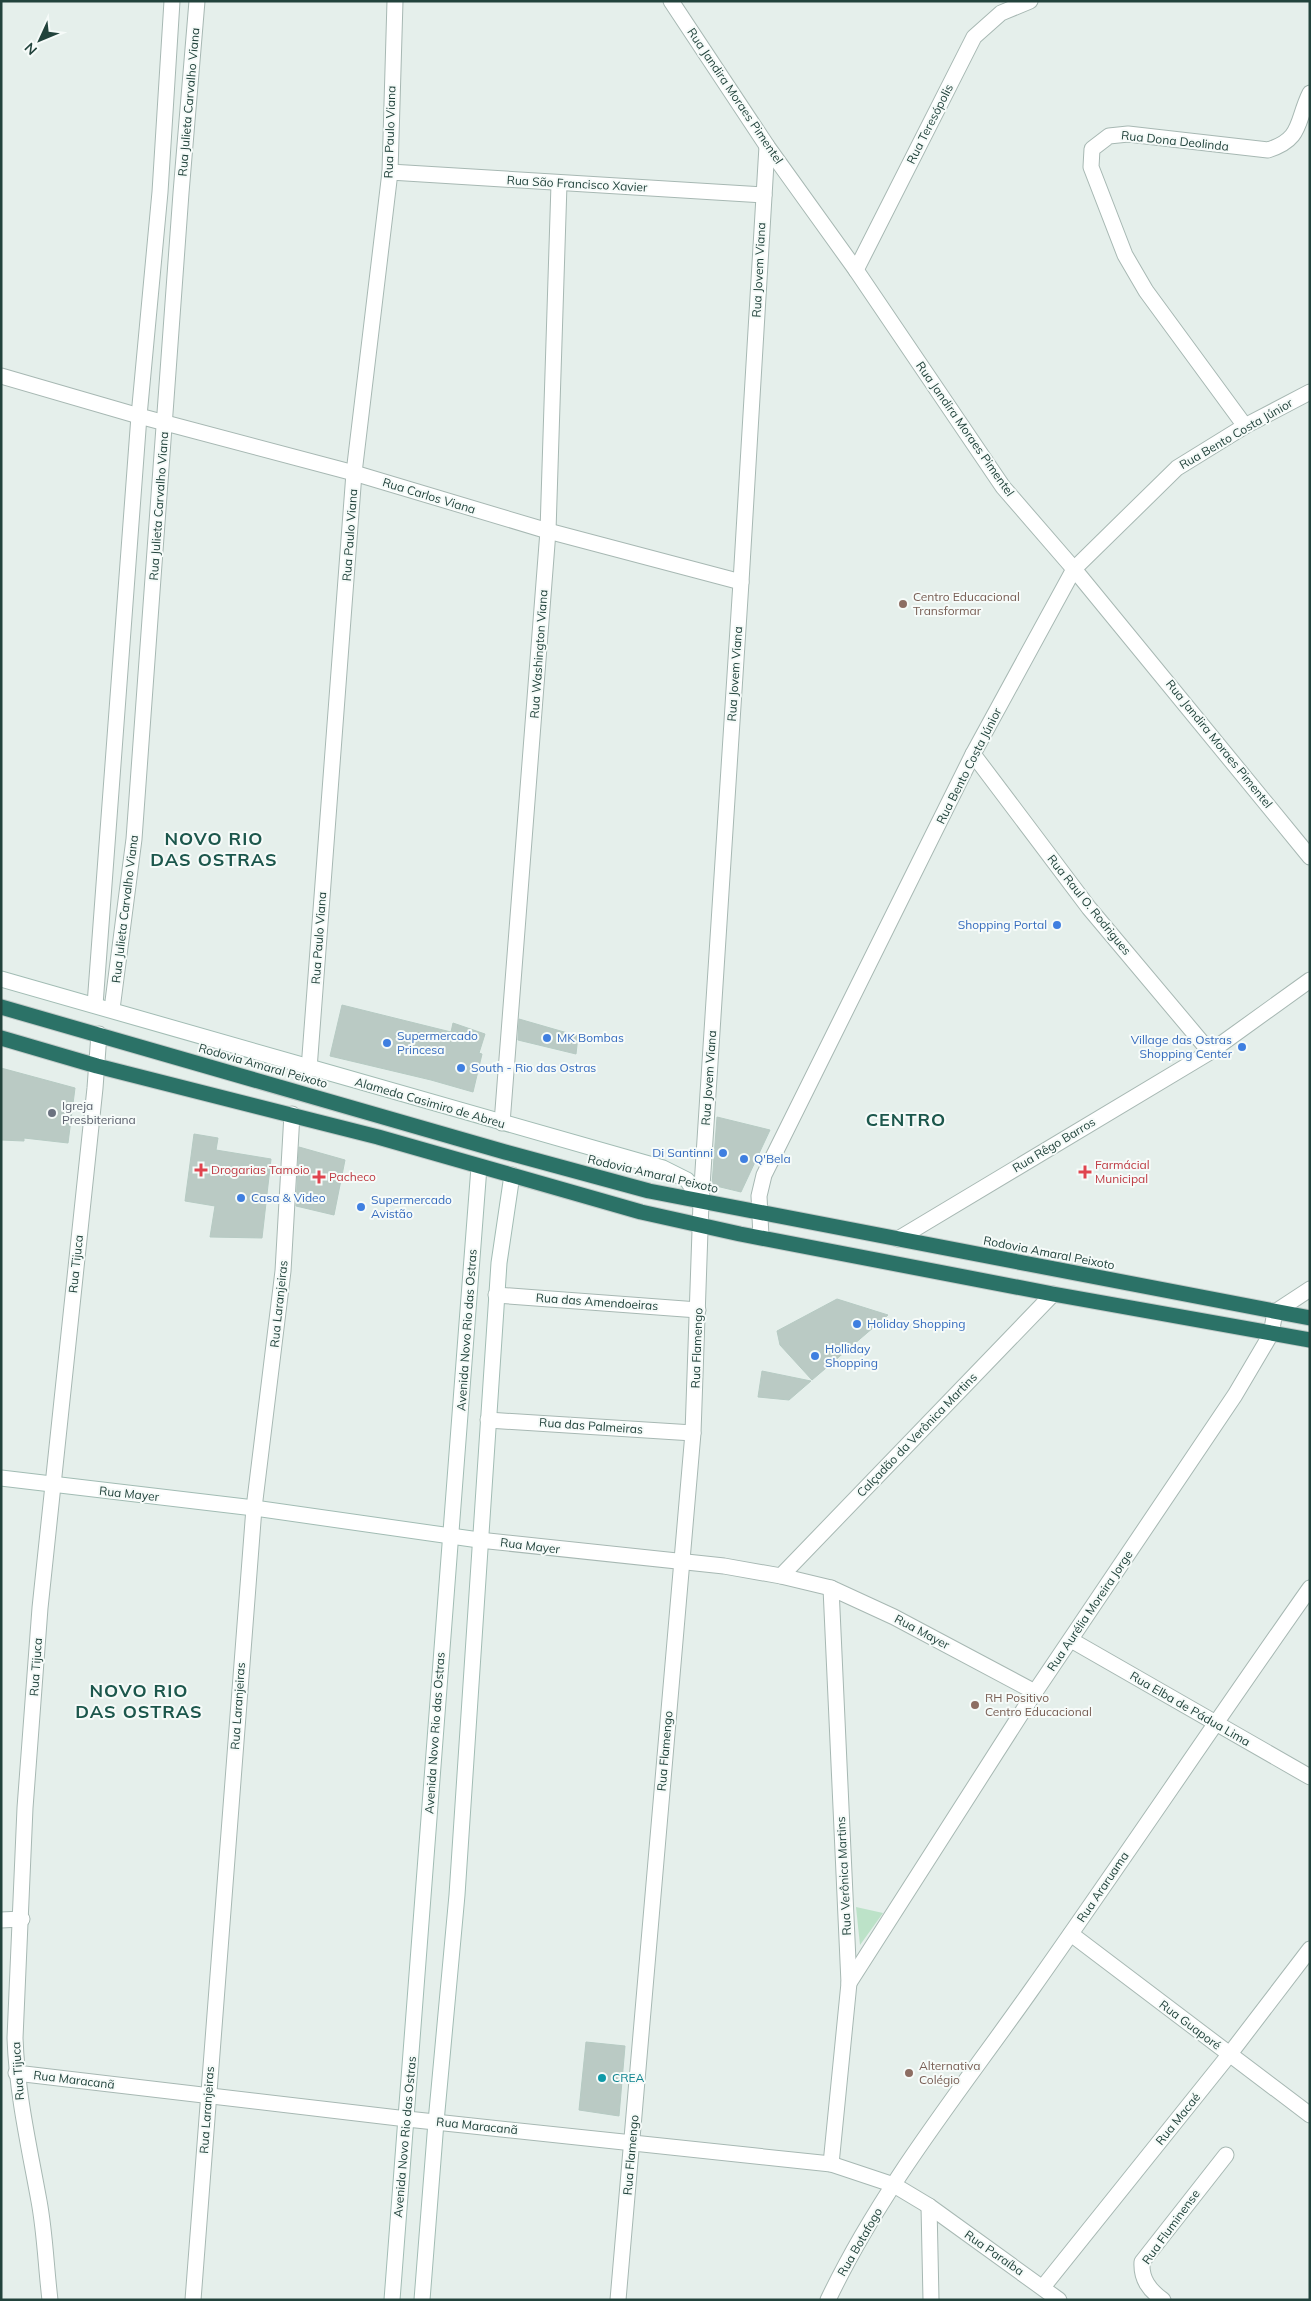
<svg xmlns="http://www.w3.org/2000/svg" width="1311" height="2301" viewBox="0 0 1311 2301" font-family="Mulish,sans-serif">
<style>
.green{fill:#bce2c8}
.building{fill:#bacac4;stroke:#b6cac3}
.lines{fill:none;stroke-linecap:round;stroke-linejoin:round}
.street-casing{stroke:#a7b8b3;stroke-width:17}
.secondary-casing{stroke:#a2bcb4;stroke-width:17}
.highway-casing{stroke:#c1cac8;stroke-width:17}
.street{stroke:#fff;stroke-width:15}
.secondary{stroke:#fff;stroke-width:15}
.highway{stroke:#2b7267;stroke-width:15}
.education-dot{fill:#8d6e63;stroke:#f6fbf9;stroke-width:2}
.shop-dot{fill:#3f7fe0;stroke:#f6fbf9;stroke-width:2}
.worship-dot{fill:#6b7280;stroke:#f6fbf9;stroke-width:2}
.health-dot{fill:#e0444e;stroke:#f6fbf9;stroke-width:2}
.culture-dot{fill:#0f9aa8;stroke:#f6fbf9;stroke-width:2}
.labels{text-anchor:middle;stroke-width:4;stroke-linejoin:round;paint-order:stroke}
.street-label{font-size:12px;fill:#22433c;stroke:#f6fbf9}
.education-label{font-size:12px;fill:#785e54;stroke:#f6fbf9;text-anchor:start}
.shop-label{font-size:12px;fill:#366cbe;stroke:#f6fbf9;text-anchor:start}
.worship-label{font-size:12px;fill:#5b616d;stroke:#f6fbf9;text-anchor:start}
.health-label{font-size:12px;fill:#be3a42;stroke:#f6fbf9;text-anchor:start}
.culture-label{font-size:12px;fill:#0d838f;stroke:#f6fbf9;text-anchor:start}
.district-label{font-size:18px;font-weight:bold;letter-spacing:1px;fill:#1c574c;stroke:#f6fbf9}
</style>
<rect width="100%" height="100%" fill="#e5efeb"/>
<path class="green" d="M856,1907L883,1913L860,1945Z"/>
<g class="building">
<path d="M342,1005L451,1032L453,1023L485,1034L479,1053L482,1054L473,1092L431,1080L330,1056Z"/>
<path d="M519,1019L578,1036L576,1054L518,1040Z"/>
<path d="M1,1068L75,1088L68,1143L24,1138V1141L1,1140Z"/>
<path d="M717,1117L770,1130L741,1192L712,1185Z"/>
<path d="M194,1134L218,1138L216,1150L271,1159L262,1238L210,1237L215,1206L185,1201Z"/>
<path d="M299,1147L345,1160L334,1215L296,1206Z"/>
<path d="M837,1299L888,1315L812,1380L780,1345L777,1331Z"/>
<path d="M762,1371L811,1381L789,1400L758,1397Z"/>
<path d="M586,2042L625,2046L619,2116L579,2110Z"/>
</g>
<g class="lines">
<defs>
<g id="street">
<path d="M671,1L767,146L856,270L1003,487L1074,569L1310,857"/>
<path d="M390,172L764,195"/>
<path d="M856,270L974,37L1001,13L1030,1"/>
<path d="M1,376L139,416L354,473L548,531L741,582"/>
<path d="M1245,426L1146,291L1125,255L1091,167L1092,149L1109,136L1128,134L1268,150C1303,139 1296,121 1310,93"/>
<path d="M973,754L1089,908L1210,1052"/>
<path d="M95,1005L139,416L160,192L172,1"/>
<path d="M112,1009L134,839L181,193L197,1"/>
<path d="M309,1069L354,473L390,172L395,1"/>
<path d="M502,1123L548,531L559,184"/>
<path d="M761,1237L759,1196L764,1175L973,754L1074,569L1177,468L1245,426L1310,392"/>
<path d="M898,1239L1210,1052L1310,980"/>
<path d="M496,1295L698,1310"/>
<path d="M488,1420L693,1433"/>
<path d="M479,1540L724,1566L781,1576L831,1588L894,1617L1035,1692"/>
<path d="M781,1576L1053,1294"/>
<path d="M1071,1640L1310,1777"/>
<path d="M1,1920L22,1919"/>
<path d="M1071,1934L1310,2115"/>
<path d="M849,1983L1035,1692L1235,1395L1271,1334L1275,1312L1310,1289"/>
<path d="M16,2073L407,2119L831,2164L894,2185L929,2206L1059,2300"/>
<path d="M831,2164L849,1983L831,1588"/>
<path d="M929,2206L931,2300"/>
<path d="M1043,2287L1229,2055L1310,1949"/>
<path d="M50,2300C46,2267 45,2233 39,2201C29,2146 17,2094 15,2038L25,1808L40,1608L95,1088L99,1034"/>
<path d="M193,2300L254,1508L283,1271L292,1114"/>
<path d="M618,2300L693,1433L701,1202L741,582L767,146"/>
<path d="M828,2300C881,2188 961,2090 1032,1989C1126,1856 1216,1721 1310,1588"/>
<path d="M1163,2300C1149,2290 1141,2279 1142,2262L1226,2155"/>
</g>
<g id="secondary">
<path d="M1,979C222,1041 442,1106 663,1168L687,1180L701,1202"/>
<path d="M1,1478L254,1508L479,1540"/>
<path d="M392,2300L479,1167"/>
<path d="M422,2300L436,2122L457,1895L499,1263L512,1175"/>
</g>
<g id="highway">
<path d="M1,1007L505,1152L649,1191L1310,1318"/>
<path d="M1,1038L97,1066L378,1137L641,1212L740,1234L1053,1294L1310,1340"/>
</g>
</defs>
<use href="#street" class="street-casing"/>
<use href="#secondary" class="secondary-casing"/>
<use href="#highway" class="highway-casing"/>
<use href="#street" class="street"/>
<use href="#secondary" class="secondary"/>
<use href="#highway" class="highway"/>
</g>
<g class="education-dot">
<circle cx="903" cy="604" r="5"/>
<circle cx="975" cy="1705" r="5"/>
<circle cx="909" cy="2073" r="5"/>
</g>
<g class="shop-dot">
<circle cx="1057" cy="925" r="5"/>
<circle cx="547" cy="1038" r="5"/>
<circle cx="387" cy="1043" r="5"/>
<circle cx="1242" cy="1047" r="5"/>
<circle cx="461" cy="1068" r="5"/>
<circle cx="723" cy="1153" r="5"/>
<circle cx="744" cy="1159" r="5"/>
<circle cx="241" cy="1198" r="5"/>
<circle cx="361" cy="1207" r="5"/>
<circle cx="857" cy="1324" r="5"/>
<circle cx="815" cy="1356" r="5"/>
</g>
<circle class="worship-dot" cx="52" cy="1113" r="5"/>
<g class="health-dot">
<path d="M198.5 1162.5h5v5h5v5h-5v5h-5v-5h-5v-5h5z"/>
<path d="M1082.5 1164.5h5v5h5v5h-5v5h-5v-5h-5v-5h5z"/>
<path d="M316.5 1169.5h5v5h5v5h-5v5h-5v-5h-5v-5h5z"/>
</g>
<circle class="culture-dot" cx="602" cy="2078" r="5"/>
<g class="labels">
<g class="street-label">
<text transform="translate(735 96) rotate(56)" y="4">Rua Jandira Moraes Pimentel</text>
<text transform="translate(189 102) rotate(-85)" y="4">Rua Julieta Carvalho Viana</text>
<text transform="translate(930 124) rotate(-63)" y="4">Rua Teresópolis</text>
<text transform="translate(390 132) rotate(-88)" y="4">Rua Paulo Viana</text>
<text transform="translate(1175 141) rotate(6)" y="4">Rua Dona Deolinda</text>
<text transform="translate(577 184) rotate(3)" y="4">Rua São Francisco Xavier</text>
<text transform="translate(759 270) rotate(-87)" y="4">Rua Jovem Viana</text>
<text transform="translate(965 429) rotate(55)" y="4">Rua Jandira Moraes Pimentel</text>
<text transform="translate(1236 434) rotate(-30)" y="4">Rua Bento Costa Júnior</text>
<text transform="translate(429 496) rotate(17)" y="4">Rua Carlos Viana</text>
<text transform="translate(159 506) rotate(-86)" y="4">Rua Julieta Carvalho Viana</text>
<text transform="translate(350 535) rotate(-86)" y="4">Rua Paulo Viana</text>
<text transform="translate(539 654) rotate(-86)" y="4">Rua Washington Viana</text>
<text transform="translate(735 674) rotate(-86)" y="4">Rua Jovem Viana</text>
<text transform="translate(1219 744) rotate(51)" y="4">Rua Jandira Moraes Pimentel</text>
<text transform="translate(969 766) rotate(-63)" y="4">Rua Bento Costa Júnior</text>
<text transform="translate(1089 905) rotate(51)" y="4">Rua Raul O. Rodrigues</text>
<text transform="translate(125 909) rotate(-83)" y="4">Rua Julieta Carvalho Viana</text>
<text transform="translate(319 938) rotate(-86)" y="4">Rua Paulo Viana</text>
<text transform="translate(263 1066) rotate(16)" y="4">Rodovia Amaral Peixoto</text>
<text transform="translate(709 1078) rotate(-86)" y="4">Rua Jovem Viana</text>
<text transform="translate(430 1103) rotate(16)" y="4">Alameda Casimiro de Abreu</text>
<text transform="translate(1054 1145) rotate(-31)" y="4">Rua Rêgo Barros</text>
<text transform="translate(653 1174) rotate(13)" y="4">Rodovia Amaral Peixoto</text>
<text transform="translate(1049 1253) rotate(11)" y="4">Rodovia Amaral Peixoto</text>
<text transform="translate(76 1264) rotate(-84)" y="4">Rua Tijuca</text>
<text transform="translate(597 1302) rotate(4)" y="4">Rua das Amendoeiras</text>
<text transform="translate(279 1304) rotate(-84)" y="4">Rua Laranjeiras</text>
<text transform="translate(467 1330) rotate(-86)" y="4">Avenida Novo Rio das Ostras</text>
<text transform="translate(697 1348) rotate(-88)" y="4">Rua Flamengo</text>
<text transform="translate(591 1426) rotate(4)" y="4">Rua das Palmeiras</text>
<text transform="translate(917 1435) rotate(-46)" y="4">Calçadão da Verônica Martins</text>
<text transform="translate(129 1494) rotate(6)" y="4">Rua Mayer</text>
<text transform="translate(530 1546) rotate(7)" y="4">Rua Mayer</text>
<text transform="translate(1090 1611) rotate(-56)" y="4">Rua Aurélia Moreira Jorge</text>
<text transform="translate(922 1632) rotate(28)" y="4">Rua Mayer</text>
<text transform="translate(36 1667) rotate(-86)" y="4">Rua Tijuca</text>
<text transform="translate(238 1706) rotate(-86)" y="4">Rua Laranjeiras</text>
<text transform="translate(1190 1709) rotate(30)" y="4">Rua Elba de Pádua Lima</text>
<text transform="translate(435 1733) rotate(-86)" y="4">Avenida Novo Rio das Ostras</text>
<text transform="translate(665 1751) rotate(-85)" y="4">Rua Flamengo</text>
<text transform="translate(844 1876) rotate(-93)" y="4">Rua Verônica Martins</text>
<text transform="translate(1103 1887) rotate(-56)" y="4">Rua Araruama</text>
<text transform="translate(1190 2025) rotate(37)" y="4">Rua Guaporé</text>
<text transform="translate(18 2071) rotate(-94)" y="4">Rua Tijuca</text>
<text transform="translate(74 2080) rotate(7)" y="4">Rua Maracanã</text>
<text transform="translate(207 2110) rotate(-86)" y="4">Rua Laranjeiras</text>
<text transform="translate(1178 2119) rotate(-51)" y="4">Rua Macaé</text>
<text transform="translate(477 2126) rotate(6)" y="4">Rua Maracanã</text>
<text transform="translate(405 2137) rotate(-85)" y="4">Avenida Novo Rio das Ostras</text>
<text transform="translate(631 2155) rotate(-85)" y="4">Rua Flamengo</text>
<text transform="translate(1171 2227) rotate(-54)" y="4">Rua Fluminense</text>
<text transform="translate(860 2242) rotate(-60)" y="4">Rua Botafogo</text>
<text transform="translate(994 2253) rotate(35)" y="4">Rua Paraíba</text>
</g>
<g class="education-label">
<text x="913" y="601">Centro Educacional<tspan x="913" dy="14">Transformar</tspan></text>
<text x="985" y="1702">RH Positivo<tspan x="985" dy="14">Centro Educacional</tspan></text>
<text x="919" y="2070">Alternativa<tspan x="919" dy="14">Colégio</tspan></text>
</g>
<g class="shop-label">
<text x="1047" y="929" text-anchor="end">Shopping Portal</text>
<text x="397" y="1040">Supermercado<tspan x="397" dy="14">Princesa</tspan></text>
<text x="557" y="1042">MK Bombas</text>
<text x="1232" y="1044" text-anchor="end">Village das Ostras<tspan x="1232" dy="14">Shopping Center</tspan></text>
<text x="471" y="1072">South - Rio das Ostras</text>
<text x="713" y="1157" text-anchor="end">Di Santinni</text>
<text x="754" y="1163">Q'Bela</text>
<text x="251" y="1202">Casa &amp; Video</text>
<text x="371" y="1204">Supermercado<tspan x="371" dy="14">Avistão</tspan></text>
<text x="867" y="1328">Holiday Shopping</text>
<text x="825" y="1353">Holliday<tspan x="825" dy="14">Shopping</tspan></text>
</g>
<g class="worship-label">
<text x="62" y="1110">Igreja<tspan x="62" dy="14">Presbiteriana</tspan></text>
</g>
<g class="health-label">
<text x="1095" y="1169">Farmácial<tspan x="1095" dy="14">Municipal</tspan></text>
<text x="211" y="1174">Drogarias Tamoio</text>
<text x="329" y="1181">Pacheco</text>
</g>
<g class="culture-label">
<text x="612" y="2082">CREA</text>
</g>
<g class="district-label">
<text x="214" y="845">NOVO RIO<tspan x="214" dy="21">DAS OSTRAS</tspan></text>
<text x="906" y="1126">CENTRO</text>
<text x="139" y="1697">NOVO RIO<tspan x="139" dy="21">DAS OSTRAS</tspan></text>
</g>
</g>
<rect width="1311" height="2301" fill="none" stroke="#22433c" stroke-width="5"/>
<g transform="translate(40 40) rotate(226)" stroke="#f6fbf9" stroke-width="4" paint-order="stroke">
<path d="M0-4L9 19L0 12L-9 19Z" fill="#22433c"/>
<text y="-8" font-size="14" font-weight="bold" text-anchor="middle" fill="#22433c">N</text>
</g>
</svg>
